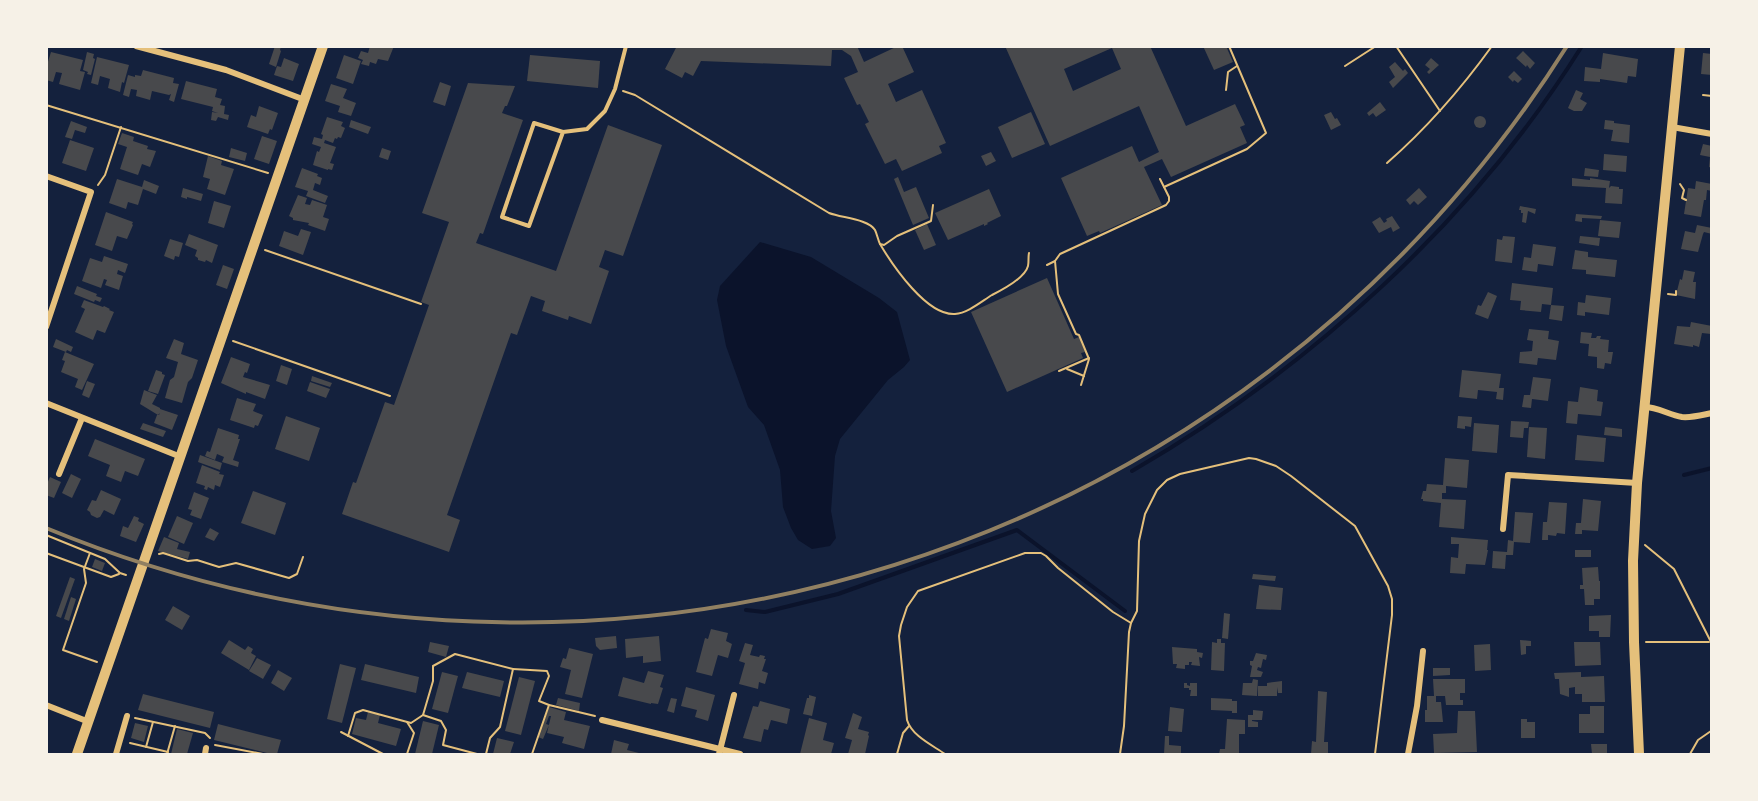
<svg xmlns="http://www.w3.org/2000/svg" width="1758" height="801" viewBox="0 0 1758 801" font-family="'Fira Sans',sans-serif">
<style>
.water{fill:#0b132b}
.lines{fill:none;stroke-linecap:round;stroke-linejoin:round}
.stream{stroke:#0b132b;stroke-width:4}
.building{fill:#48494c;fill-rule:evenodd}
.path{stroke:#e5c07b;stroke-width:2}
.service{stroke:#e5c07b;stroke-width:4}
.minor{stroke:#e5c07b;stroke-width:6}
.tertiary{stroke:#e5c07b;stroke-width:10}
.rail{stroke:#918062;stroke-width:4}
</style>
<rect width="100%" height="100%" fill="#14213d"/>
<path class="water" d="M760,242L811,257L879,298L897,312L910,360L904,367L888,380L840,439L835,456L831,511L836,538L830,546L812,549L798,540L791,528L783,507L780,470L764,425L748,407L726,346L717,300L720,286Z"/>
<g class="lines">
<g class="stream">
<path d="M1132,471C1310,368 1472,222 1582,46"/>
<path d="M1684,475L1712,468"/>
<path d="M746,610L765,612L838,594L1017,530L1125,611"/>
</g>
</g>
<g class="building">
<path d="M275,46H281L280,50L281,51L276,67L269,64Z"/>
<path d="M370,46H394L388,61L378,59L376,64L370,62L369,66L361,64L363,60L358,58L361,51L368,53Z"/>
<path d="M677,46H857L864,62L898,46H902L914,72L888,84L896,102L922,90L946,143L939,146L942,153L902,171L896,159L885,164L865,124L869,122L860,104L857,105L844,78L858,72L851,56L842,50H832L831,66L701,61L693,76L685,72L682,78L665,69Z"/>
<path d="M1005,46H1150L1186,126L1235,104L1245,125L1240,127L1247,143L1171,177L1162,159L1144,167L1162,205L1100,233L1099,231L1087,236L1061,178L1132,146L1139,162L1159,152L1139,106L1050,146ZM1112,48L1121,69L1073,91L1064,69Z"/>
<path d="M1203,46H1226L1233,62L1214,70Z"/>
<path d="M1523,51L1535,63L1530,69L1527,65L1526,67L1516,58Z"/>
<path d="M51,52L83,60L80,71L85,72L80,90L59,84L62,73L56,72L53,82L46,80V68Z"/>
<path d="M87,52L94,54L93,58L95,59L91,75L87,74L88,72L83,70Z"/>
<path d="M1603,53L1638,59L1636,77L1628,76L1627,83L1600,79V82L1584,81L1585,67L1601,69Z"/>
<path d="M1703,53L1712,54V75L1701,74Z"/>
<path d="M344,55L361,61L353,84L336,78Z"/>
<path d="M530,55L600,61L598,88L527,81Z"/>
<path d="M97,57L129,65L124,83L122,82L120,92L108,88L110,79L100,76L98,85L91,83Z"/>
<path d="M284,58L299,64L293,81L274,75L277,66L281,67Z"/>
<path d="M1431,58L1439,65L1429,74L1427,72L1430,69L1425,65Z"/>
<path d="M1395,62L1403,71L1405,69L1408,73L1393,88L1389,82L1395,77L1389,67Z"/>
<path d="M143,70L174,78L173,83L179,84L174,102L169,100L171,94L169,95L152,91L150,100L136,96L137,90L131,89L129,97L123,95L128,75L135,77V75L141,76Z"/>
<path d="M1514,71L1522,79L1518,83L1514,80L1513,82L1508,77Z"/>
<path d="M186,81L217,89L215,97L222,99L220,105L225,106L224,114L229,115L228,120L218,117L216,121L211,120L212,112L218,113L212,111L213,107L181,99Z"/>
<path d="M440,82L451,86L445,106L433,102Z"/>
<path d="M468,83L515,86L507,106H505L502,113L523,120L483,234L480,233L476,243L556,271L608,125L662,145L623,256L605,250L599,267L609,271L591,324L569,316L568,320L542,311L545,301L531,296L517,335L511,333L447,515L460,520L449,552L342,514L353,482L356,483L385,402L394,405L429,305L421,302L449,222L422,213Z"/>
<path d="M331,84L347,89L343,98L356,103L351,116L338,112L340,106L325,101Z"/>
<path d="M1576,90L1583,93L1580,99L1587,103L1582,111H1574L1568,108Z"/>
<path d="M1380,102L1386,110L1376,117L1373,113L1369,116L1367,113Z"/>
<path d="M259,106L278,113L272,130L270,129L268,134L247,127L251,115L256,117Z"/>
<path d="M1031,112L1045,144L1012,158L998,127Z"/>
<path d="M1331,112L1335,119L1337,118L1341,125L1331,130L1324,115Z"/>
<circle cx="1480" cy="122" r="6"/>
<path d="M327,117L343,122L341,126L345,128L341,138L338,137L337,139L335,138L333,143L325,140L324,143L336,147L330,163L334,164L332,170L328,169V170L313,165L317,151L319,152L321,147L312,144L314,137L322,139L323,135L321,134Z"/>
<path d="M351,120L371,127L368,134L349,127Z"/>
<path d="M1605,120L1614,121V123L1630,125L1629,143L1611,141L1613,130L1604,129Z"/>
<path d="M71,121L87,127L85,133L75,130L72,139L65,137Z"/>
<path d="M122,133L134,137L133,141L148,146L147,149L156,151L150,167L142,164L138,175L120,169L127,147L118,144Z"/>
<path d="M262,136L277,141L269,164L254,159Z"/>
<path d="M70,140L94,148L86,171L62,163Z"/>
<path d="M1703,144L1712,146V168L1709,167L1710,157L1700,155Z"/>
<path d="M231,148L247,153L245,161L229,157Z"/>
<path d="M382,148L391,151L388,160L379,157Z"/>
<path d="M991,152L996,161L986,166L981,156Z"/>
<path d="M1604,154L1627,156L1626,172L1603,170Z"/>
<path d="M208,156L222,161L221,165L234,169L225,195L207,189L210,179L203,177Z"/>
<path d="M302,168L318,174L317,176L322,178L320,185L315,183L313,190L328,196L325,203L306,196L308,191L295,187Z"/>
<path d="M1585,168L1599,170L1598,177L1584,176Z"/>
<path d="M898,177L904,192L916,187L929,218L913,225L894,179Z"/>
<path d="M1572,178L1590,180V178L1610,181L1609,188L1611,186L1619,187V189H1623L1622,204L1605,203L1606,188L1572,186Z"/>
<path d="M117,179L142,187L144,180L159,186L156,194L143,189L138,205L128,202L126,209L109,203Z"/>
<path d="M1696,181L1712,184V191L1707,190L1706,200H1704L1701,217L1684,214L1688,188L1695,189Z"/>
<path d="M183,188L203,194L201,201L187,197V199L181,197Z"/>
<path d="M1419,188L1427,197L1418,205L1414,201L1410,205L1406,200Z"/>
<path d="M989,189L1001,216L987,223L988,224L984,226V224L948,240L935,213Z"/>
<path d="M298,195L307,198L305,204L310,205L312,200L327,205L323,217L329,219L325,231L308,225L309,223L293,220V218L289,216Z"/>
<path d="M214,201L231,206L224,228L208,223Z"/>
<path d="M1520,206L1536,209L1535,214L1528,211L1526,223L1522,222L1523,213H1521V210H1519Z"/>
<path d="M106,212L133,222L132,224L133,225L127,239L117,236L112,251L95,245Z"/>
<path d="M1576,214L1602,216L1601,219L1582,218V222L1575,221Z"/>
<path d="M1392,216L1400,228L1393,232L1391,227L1379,233L1372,222L1380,217L1384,223L1387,221L1386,219Z"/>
<path d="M1600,220L1621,222L1619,238L1598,236Z"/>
<path d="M927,224L936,245L924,250L915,230Z"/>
<path d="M1697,225L1712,228V234L1704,232L1703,234L1698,252L1681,249L1685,231L1695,233Z"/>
<path d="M301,229L311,232L303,255L279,246L284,231L298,236Z"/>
<path d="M189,234L218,245L212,263L206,260L205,262L198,260V258L195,256L197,250L185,245Z"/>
<path d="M1503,236L1515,237L1512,263L1495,261L1497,239L1502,240Z"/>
<path d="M1580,236L1600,238L1599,246L1579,243Z"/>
<path d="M170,239L183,243L179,257L175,256L174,260L164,256Z"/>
<path d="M1533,244L1556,247L1553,266L1538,264L1537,272L1522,270L1524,257L1531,258Z"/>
<path d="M1575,250L1588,252V257L1617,260L1615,277L1586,274V270L1572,269Z"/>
<path d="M104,256L128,264L125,273L118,270L117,274L123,276L119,290L105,285L107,280L104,279L101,288L82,281L90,258L102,262Z"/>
<path d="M223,265L234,269L227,289L216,285Z"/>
<path d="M1684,270L1695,272L1693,282H1696L1695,299L1676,295L1680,279L1682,280Z"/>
<path d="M1047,278L1074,339L1079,337L1085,352L1081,353L1083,358L1007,392L971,312Z"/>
<path d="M1512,283L1553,288L1551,305L1542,304L1541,312L1520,310L1521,301L1510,300Z"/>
<path d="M77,286L97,294L96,296L102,298L100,302L95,300L94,302L74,294Z"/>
<path d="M1488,292L1497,296L1488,319L1475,314L1478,305L1481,306Z"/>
<path d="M1586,295L1611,298L1609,315L1585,312V316L1577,315L1578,302L1585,303Z"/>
<path d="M84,300L103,307L104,306L110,309L109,310L114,312L105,333L97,330L93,340L75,332L85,309L81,307Z"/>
<path d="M1551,305L1564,306L1562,321L1549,319Z"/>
<path d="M1691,322L1712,326L1711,334L1702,333L1699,347L1693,345V347L1674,344L1677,326L1690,327Z"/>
<path d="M1529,329L1549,331L1548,339L1559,341L1556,360L1538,358L1537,365L1519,363L1520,352L1532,351L1533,341L1527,340Z"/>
<path d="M1581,332L1592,333L1591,338H1596L1597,336H1601L1600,339L1609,340L1608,352H1613L1611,364L1605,363L1604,369L1597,368V357L1588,356L1589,344L1580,343Z"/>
<path d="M56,339L73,347L71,352L67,350L66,352L53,347Z"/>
<path d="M174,339L184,343L181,354L198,360L192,378L188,382L182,403L165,398L170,380L174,377L178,362L166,358Z"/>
<path d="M65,352L94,364L82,390L75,387L78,379L61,372L65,361L62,360Z"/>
<path d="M231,357L250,364L247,373L245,372L243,377L270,385L265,399L246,392V394L221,383Z"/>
<path d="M281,365L292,369L287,385L276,381Z"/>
<path d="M156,370L162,372V374L165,375L158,394L148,391Z"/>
<path d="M1462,370L1501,374L1499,388H1504L1503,400L1496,399L1497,392L1478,390L1477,399L1459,397Z"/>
<path d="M312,376L332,383L330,387L311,381Z"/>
<path d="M1533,377L1551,379L1548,401L1532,399L1531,408L1522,407L1524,395H1530Z"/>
<path d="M87,381L95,384L89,398L82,395Z"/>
<path d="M310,382L330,389L326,398L307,391Z"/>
<path d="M1580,387L1598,390L1597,401L1603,402L1601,416L1578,414L1577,424L1566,423L1568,401L1578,402Z"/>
<path d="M144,390L157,395L152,404L160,408V409L178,415L172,430L154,423L157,415H159L160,413L158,415L140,404Z"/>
<path d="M237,398L256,404L253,411L263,415L258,426L255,425L254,428L230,420Z"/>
<path d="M286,416L320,428L309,461L275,449Z"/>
<path d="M1458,416L1472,417L1471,427L1465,426V429L1457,428Z"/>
<path d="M1511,421L1529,422L1528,428H1524L1523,438L1510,437Z"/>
<path d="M143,423L166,431L163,437L140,429Z"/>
<path d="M1474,423L1499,425L1497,453L1472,451Z"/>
<path d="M1529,427L1547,428L1545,459L1527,457Z"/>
<path d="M1605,427L1622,429V437L1604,435Z"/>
<path d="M218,428L239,435L238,439H240L233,460L239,462L238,467L222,462L224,457L217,454L215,460L205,456L207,451L210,452Z"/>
<path d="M1577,435L1606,438L1604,462L1575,460Z"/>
<path d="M95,439L145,459L138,476L125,471L121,482L106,476L110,465L88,456Z"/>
<path d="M200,455L222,463L220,470L198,462Z"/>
<path d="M1445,458L1469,460L1467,488L1446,486V493H1442V499L1466,500L1464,529L1439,527L1441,503L1423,501V499H1421L1423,491H1426L1427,484L1443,485Z"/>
<path d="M202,465L220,472L219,474L224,475L220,487L215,485L214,490L208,487L207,490L204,489L205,486L196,483Z"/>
<path d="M71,474L81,479L72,498L62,493Z"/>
<path d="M50,477L61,482L54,498L46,495V486Z"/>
<path d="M101,490L121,499L114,515L104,510L100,517L97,518L91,515L90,512L87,510L92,500L96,501Z"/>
<path d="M253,491L286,503L275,535L241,523Z"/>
<path d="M194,492L209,498L201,519L190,515L192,510L188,509Z"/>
<path d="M1583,499L1601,501L1598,531L1582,530V534H1575L1576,523H1581Z"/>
<path d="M1549,502L1567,503L1565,534L1557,533L1556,536L1548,535V540H1542L1543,522H1547Z"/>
<path d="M1515,512L1533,513L1530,543L1514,542L1513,555H1506L1505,569L1492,568L1493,551L1507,552L1508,540L1513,541Z"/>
<path d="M134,516L139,518L138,521L144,524L136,542L120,536L123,526L128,528Z"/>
<path d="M177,516L193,523L184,544L168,537Z"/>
<path d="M210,528L219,533L214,541L205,537Z"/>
<path d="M164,537L179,543L177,549L190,552L188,559L158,551Z"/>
<path d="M1451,537L1488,540L1487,550H1488L1485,565L1466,564L1465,574L1450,573L1451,557L1458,558L1459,544H1451Z"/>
<rect x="1575" y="550" width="16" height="7"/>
<path d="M95,559L105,563L102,571L92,567Z"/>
<path d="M1598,567L1599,581H1600V599H1594V605H1585L1584,589H1580V585H1583L1582,568Z"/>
<path d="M1253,574L1276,576L1275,581L1252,579Z"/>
<path d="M70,577L75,579L61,618L56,616Z"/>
<path d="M1259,585L1283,588L1281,610L1256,609Z"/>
<path d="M71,597L76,599L69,621L64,619Z"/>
<path d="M173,606L190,616L182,630L165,620Z"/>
<path d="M1224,613L1230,614L1228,639L1222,638Z"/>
<path d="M1611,615L1610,637H1599V631H1589V616Z"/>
<path d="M711,629L728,633L726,641L732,644L728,658L718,655L712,676L696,672L705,638L708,639Z"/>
<path d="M616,636L617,648L600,650L596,646L595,638Z"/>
<path d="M659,636L661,661L643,663V656L626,658L625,639Z"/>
<path d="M1217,639H1221V643H1225L1224,671L1211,670L1212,642L1217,643Z"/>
<path d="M229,640L245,650L248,646L253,649L251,653L256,656L249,670L221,653Z"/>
<path d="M1520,640L1531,641V646H1526V654L1521,655Z"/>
<path d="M430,642L449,646L446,657L428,652Z"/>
<path d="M1574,642H1600L1601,665L1575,666Z"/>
<path d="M745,643L753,645L750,655L759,657L760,655L765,656L764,659H766L762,671L768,673L765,684L759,682L758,689L739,684L745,663L739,661Z"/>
<path d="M1490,644L1491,670L1475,671L1474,645Z"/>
<path d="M1172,647L1197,649V652L1203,653L1202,658L1199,657L1200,666L1191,665L1192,662H1189V665H1185V669L1176,668L1177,664H1173Z"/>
<path d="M569,648L593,654L582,698L565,694L571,670L560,667L563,658L566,659Z"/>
<path d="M1256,653L1267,655L1266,660L1263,659L1261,668L1258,667L1257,670L1263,672L1261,677H1250L1252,666L1250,665V661H1253Z"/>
<path d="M257,658L271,665L263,679L249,671Z"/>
<path d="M340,664L356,668L342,723L327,719Z"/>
<path d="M365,664L419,677L416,693L361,680Z"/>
<path d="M1433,668H1450V675L1433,676Z"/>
<path d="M278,670L292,678L284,691L271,683Z"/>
<path d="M648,671L664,675L660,687L663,688L658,704L651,703V704L618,696L623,677L644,683Z"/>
<path d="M442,672L458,676L448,713L432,709Z"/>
<path d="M467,672L504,681L500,697L462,688Z"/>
<path d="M1581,672V677L1604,676L1605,702H1582V694H1575V687L1569,688V697L1560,694L1559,679H1555L1554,673Z"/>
<path d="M519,677L535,681L521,735L505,731Z"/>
<path d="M1253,679L1258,680L1257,696L1242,695L1243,683H1252Z"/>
<path d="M1433,679H1465V693H1460V700H1463V705H1446L1445,696H1436V702H1441L1443,722H1425V710H1427V696H1434Z"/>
<path d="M1282,681V693H1278L1277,687V696H1258V686H1267V683Z"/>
<path d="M1184,683H1187V685L1190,686V683H1197V696H1190L1191,690H1189V688H1184Z"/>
<path d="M686,687L715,695L708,721L695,717L697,710L681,706Z"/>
<path d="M1318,691L1327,692L1324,742H1328V754H1311L1312,741L1316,742Z"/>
<path d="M143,694L214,712L210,728L138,710Z"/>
<path d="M809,695L816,697L812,716L803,714L807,698H809Z"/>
<path d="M558,698L580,703L579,711L556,705Z"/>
<path d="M671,698L677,699L674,713L667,711Z"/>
<path d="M1211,698L1232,699V701H1237V713H1232V711L1211,710Z"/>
<path d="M760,701L790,709L787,724L771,720L768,730L764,729L761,742L743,738L753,706L758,707Z"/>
<path d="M1590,706H1604V733H1579V714H1590Z"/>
<path d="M549,707L566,712L564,720L590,726L584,749L562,743L564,737L547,733L551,716H549L546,724L549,725L543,739L538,737Z"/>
<path d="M1170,707L1184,709L1182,732L1168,731Z"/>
<path d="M1253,710L1263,711L1262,720H1252V721L1258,722V727H1248V715H1253Z"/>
<path d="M1458,711H1475L1477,752L1434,753L1433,734L1457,733Z"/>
<path d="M368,712L380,715L378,723L401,729L396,746L352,734L356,718L366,720Z"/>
<path d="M853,713L862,717L858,729L869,732L868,735L869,736L865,754H848L852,740L845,738Z"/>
<path d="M809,718L827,723L823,740L834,743L831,754H800Z"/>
<path d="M1227,719L1245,720V734H1239V754H1219L1220,749H1225Z"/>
<path d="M1521,719H1527V722H1535V738H1521Z"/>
<path d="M423,721L439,725L432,754H415Z"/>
<path d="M135,723L148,726L144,742L131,738Z"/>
<path d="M218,724L281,740L277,754H271L214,740Z"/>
<path d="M177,729L193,733L187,754H171Z"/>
<path d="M1165,736H1169V745L1181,746V754H1164Z"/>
<path d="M497,738L514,742L510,754H493Z"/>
<path d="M614,740L629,744L627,750L643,754H611Z"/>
<path d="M1591,744H1607V754H1592Z"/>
</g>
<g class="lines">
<g class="path">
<path d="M1396,46L1440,111"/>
<path d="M1345,66L1376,46"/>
<path d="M1226,90L1228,72L1237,66"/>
<path d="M623,91L635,95L829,213C842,218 868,219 875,230C877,234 878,240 880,244L884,245L897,236L931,221L933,205"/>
<path d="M1703,95L1712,96"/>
<path d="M46,105L268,173"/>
<path d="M1387,163C1427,128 1461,89 1492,46"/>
<path d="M1680,184L1684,190L1682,198L1686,200"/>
<path d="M98,185L105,175L121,127"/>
<path d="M1164,187L1247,149L1266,133L1229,46"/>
<path d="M880,244C893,266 927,316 955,314C968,313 982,301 992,295C1002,290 1025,278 1028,266C1029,262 1028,257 1029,253"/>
<path d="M265,250L421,304"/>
<path d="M1055,261L1058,294L1076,334L1079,335L1089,359L1081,385"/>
<path d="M1047,265L1055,261L1060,254L1166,205L1169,201V197L1160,179"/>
<path d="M1668,294L1676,295V291"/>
<path d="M233,341L390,396"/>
<path d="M1067,369L1084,376"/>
<path d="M1059,371L1089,358"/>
<path d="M46,535L105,559L120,573L126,575"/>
<path d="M1645,545L1674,569L1711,642L1712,670"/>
<path d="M46,553L111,577L119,574"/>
<path d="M90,553L84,569L86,583L63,650L97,662"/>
<path d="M159,554L163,553L188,561L197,560L219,567L236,563L289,578L297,574L303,557"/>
<path d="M1646,642H1709"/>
<path d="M513,669L547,671L549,676L539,701L549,705"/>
<path d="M423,715L433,681V666L455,654L513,669L500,727L490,738L486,754"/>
<path d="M135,718L205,733L210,738"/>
<path d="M407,722L414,733L407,754"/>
<path d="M1711,731L1712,715"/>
<path d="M341,732L383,754"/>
<path d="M348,736L355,713L363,710L411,723L423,715L441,721L446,730L443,745L477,754"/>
<path d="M130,743L168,752"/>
<path d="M215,745L263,754"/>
<path d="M146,747L153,722"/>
<path d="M167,754L175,726"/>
<path d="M532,754L549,705L595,716"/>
<path d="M897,754L903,733L909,726"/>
<path d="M945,754C932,745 912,736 907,720L899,636L901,625L907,607L918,591L1025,553H1041L1046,556L1058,568L1113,612L1131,623"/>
<path d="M1120,754L1124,726L1129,632L1131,623L1137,611L1139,541L1145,514L1157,490L1167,480L1180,474L1249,458L1256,459L1276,466L1291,476L1355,526L1388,586L1392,599V615L1375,754"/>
<path d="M1690,754L1698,740L1711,731"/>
</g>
<path class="service" d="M563,132L529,226L502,217L534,123L563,132L587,129L605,111L615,89L626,46"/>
<g class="minor">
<path d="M136,46L226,70L305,100"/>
<path d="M1672,127L1712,134"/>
<path d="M46,176L91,192L46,327"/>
<path d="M46,403L181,457"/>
<path d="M1644,407C1658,407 1669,415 1682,417C1692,418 1702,415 1712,413"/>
<path d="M59,474L82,418"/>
<path d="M1503,529L1508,475L1637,483"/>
<path d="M46,705L89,722"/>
<path d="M602,720L740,754"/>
<path d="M116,754L127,716"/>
<path d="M205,754L206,748"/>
<path d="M719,754L734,695"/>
<path d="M1408,754L1417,706L1423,651"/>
</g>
<g class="tertiary">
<path d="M77,754L323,46"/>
<path d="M1639,754L1634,642L1633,561L1637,483L1680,46"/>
</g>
<path class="rail" d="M46,528C604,758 1244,557 1567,46"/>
</g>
<rect width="1758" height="801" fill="none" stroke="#f6f1e7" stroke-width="96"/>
</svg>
